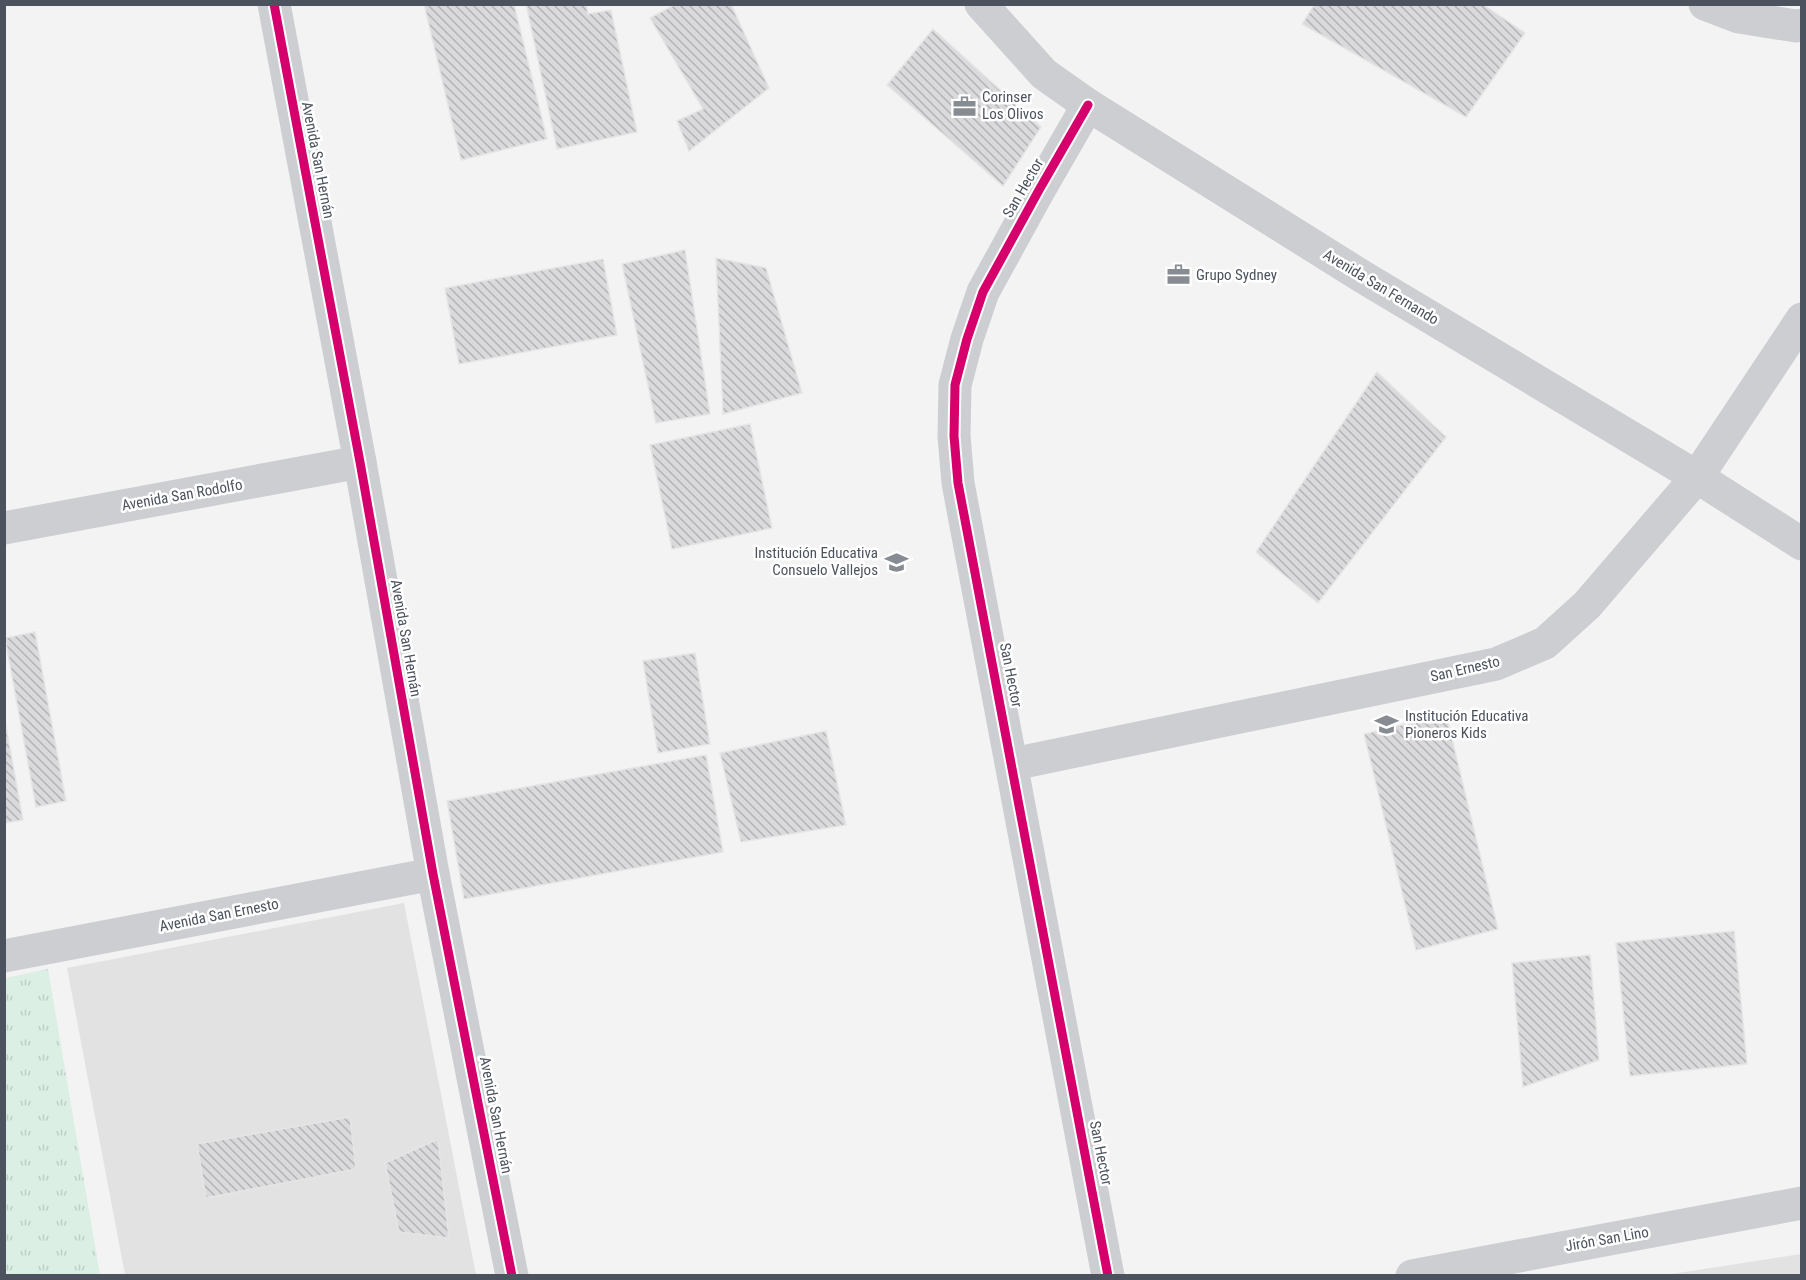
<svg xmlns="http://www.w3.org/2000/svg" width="1806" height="1280" viewBox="0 0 1806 1280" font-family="'Roboto Condensed',sans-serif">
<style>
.education{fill:#e2e2e3}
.grass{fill:url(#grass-tufts)}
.building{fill:url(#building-back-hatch);stroke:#e5e5e6;stroke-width:1.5}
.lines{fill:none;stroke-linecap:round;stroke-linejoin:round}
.street{stroke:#cdced1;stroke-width:33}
.cycleway-casing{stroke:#fff;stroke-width:13}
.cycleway{stroke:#d6006c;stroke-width:9}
.labels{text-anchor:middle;stroke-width:5;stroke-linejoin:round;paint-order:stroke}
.poi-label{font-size:15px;fill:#4c535e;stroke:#fff;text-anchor:start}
.street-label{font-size:15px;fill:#4c535e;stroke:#fff}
</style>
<defs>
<pattern id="grass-tufts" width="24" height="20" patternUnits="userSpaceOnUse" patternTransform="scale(1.5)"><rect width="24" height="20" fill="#dbefe5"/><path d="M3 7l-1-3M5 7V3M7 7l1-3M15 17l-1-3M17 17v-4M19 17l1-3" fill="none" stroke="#becfc7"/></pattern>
<pattern id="building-back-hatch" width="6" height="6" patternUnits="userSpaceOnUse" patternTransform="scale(1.5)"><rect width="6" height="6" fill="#dadadc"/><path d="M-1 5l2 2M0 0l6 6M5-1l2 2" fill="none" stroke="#b3b3b6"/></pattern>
</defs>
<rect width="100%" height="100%" fill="#f4f3f3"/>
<g class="education">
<path d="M404,903L476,1275H125L67,968Z"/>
<path d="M1801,1254V1275H1665Z"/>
</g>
<path class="grass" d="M48,969L100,1275H5V978Z"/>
<g class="building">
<path d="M424,4H514L547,139L461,160Z"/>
<path d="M526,4H586L588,14L611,10L637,132L557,149Z"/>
<path d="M676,4H731L769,88L689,151L677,121L703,109L650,18Z"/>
<path d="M1315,4H1482L1525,33L1466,117L1302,24Z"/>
<path d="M933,29L1041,127L1003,186L887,85Z"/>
<path d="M685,250L710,414L656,423L622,264Z"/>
<path d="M716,258L766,268L802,393L723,414Z"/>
<path d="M603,259L617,335L459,364L445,288Z"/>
<path d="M1377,372L1446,437L1318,603L1256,552Z"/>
<path d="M750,424L772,528L672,549L650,445Z"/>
<path d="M35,632L66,801L36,807L5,638Z"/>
<path d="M695,653L710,744L658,753L643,661Z"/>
<path d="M1446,714L1498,929L1416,950L1364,734Z"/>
<path d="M4,715L23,820L4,823Z"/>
<path d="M826,731L846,825L741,842L720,753Z"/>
<path d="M706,755L723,852L464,899L447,801Z"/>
<path d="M1734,931L1747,1064L1630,1076L1616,943Z"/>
<path d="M1590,955L1599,1060L1523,1087L1512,963Z"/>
<path d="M350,1117L356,1169L206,1198L197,1144Z"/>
<path d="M438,1139L449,1238L399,1232L385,1163Z"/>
</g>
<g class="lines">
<g class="street">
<path d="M274,4L360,462L433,874L512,1276"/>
<path d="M981,4L1044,74L1088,105L1363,277L1697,477L1802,544"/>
<path d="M1705,4L1739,17L1796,26L1802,25"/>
<path d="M1088,105L1039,190L983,292L967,339L955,385L954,436L958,483L1108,1276"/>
<path d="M4,528L360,462"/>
<path d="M1013,764L1496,664L1545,643L1587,605L1697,477L1802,319"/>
<path d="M4,956L433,874"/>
<path d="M1412,1276L1802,1203"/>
</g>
<defs>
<g id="cycleway">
<path d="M274,4L360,462L433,874L512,1276"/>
<path d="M1088,105L1039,190L983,292L967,339L955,385L954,436L958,483L1108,1276"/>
</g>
</defs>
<use href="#cycleway" class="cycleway-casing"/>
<use href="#cycleway" class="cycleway"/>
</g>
<defs>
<symbol id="office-bare" viewBox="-9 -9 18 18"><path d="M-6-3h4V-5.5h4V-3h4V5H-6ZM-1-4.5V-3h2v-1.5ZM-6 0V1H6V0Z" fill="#878b92" stroke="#fff" stroke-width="2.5" paint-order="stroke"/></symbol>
<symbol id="school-bare" viewBox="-9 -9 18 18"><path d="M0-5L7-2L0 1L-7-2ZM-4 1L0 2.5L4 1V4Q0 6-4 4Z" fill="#878b92" stroke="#fff" stroke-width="2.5" paint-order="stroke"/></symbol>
</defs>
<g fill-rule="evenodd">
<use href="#office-bare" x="948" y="90" width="33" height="33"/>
<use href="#office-bare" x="1162" y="258" width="33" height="33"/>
<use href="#school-bare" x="880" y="546" width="33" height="33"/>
<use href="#school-bare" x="1370" y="708" width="33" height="33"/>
</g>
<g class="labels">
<g class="poi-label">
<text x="982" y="102">Corinser<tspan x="982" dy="17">Los Olivos</tspan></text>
<text x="1196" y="280">Grupo Sydney</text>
<text x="878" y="558" text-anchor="end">Institución Educativa<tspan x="878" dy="17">Consuelo Vallejos</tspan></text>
<text x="1405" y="721">Institución Educativa<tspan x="1405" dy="17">Pioneros Kids</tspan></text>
</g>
<g class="street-label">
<text transform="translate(318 160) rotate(79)" y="5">Avenida San Hernán</text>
<text transform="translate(1023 188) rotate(-60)" y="5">San Hector</text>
<text transform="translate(1381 287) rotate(31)" y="5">Avenida San Fernando</text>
<text transform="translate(182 495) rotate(-10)" y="5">Avenida San Rodolfo</text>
<text transform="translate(406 638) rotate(80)" y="5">Avenida San Hernán</text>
<text transform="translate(1465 669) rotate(-13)" y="5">San Ernesto</text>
<text transform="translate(1011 675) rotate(79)" y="5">San Hector</text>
<text transform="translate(219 915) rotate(-11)" y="5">Avenida San Ernesto</text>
<text transform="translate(496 1115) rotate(79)" y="5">Avenida San Hernán</text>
<text transform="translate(1101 1153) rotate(79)" y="5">San Hector</text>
<text transform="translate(1607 1239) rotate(-10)" y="5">Jirón San Lino</text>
</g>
</g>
<rect width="1806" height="1280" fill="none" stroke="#4c535e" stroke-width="12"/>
</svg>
